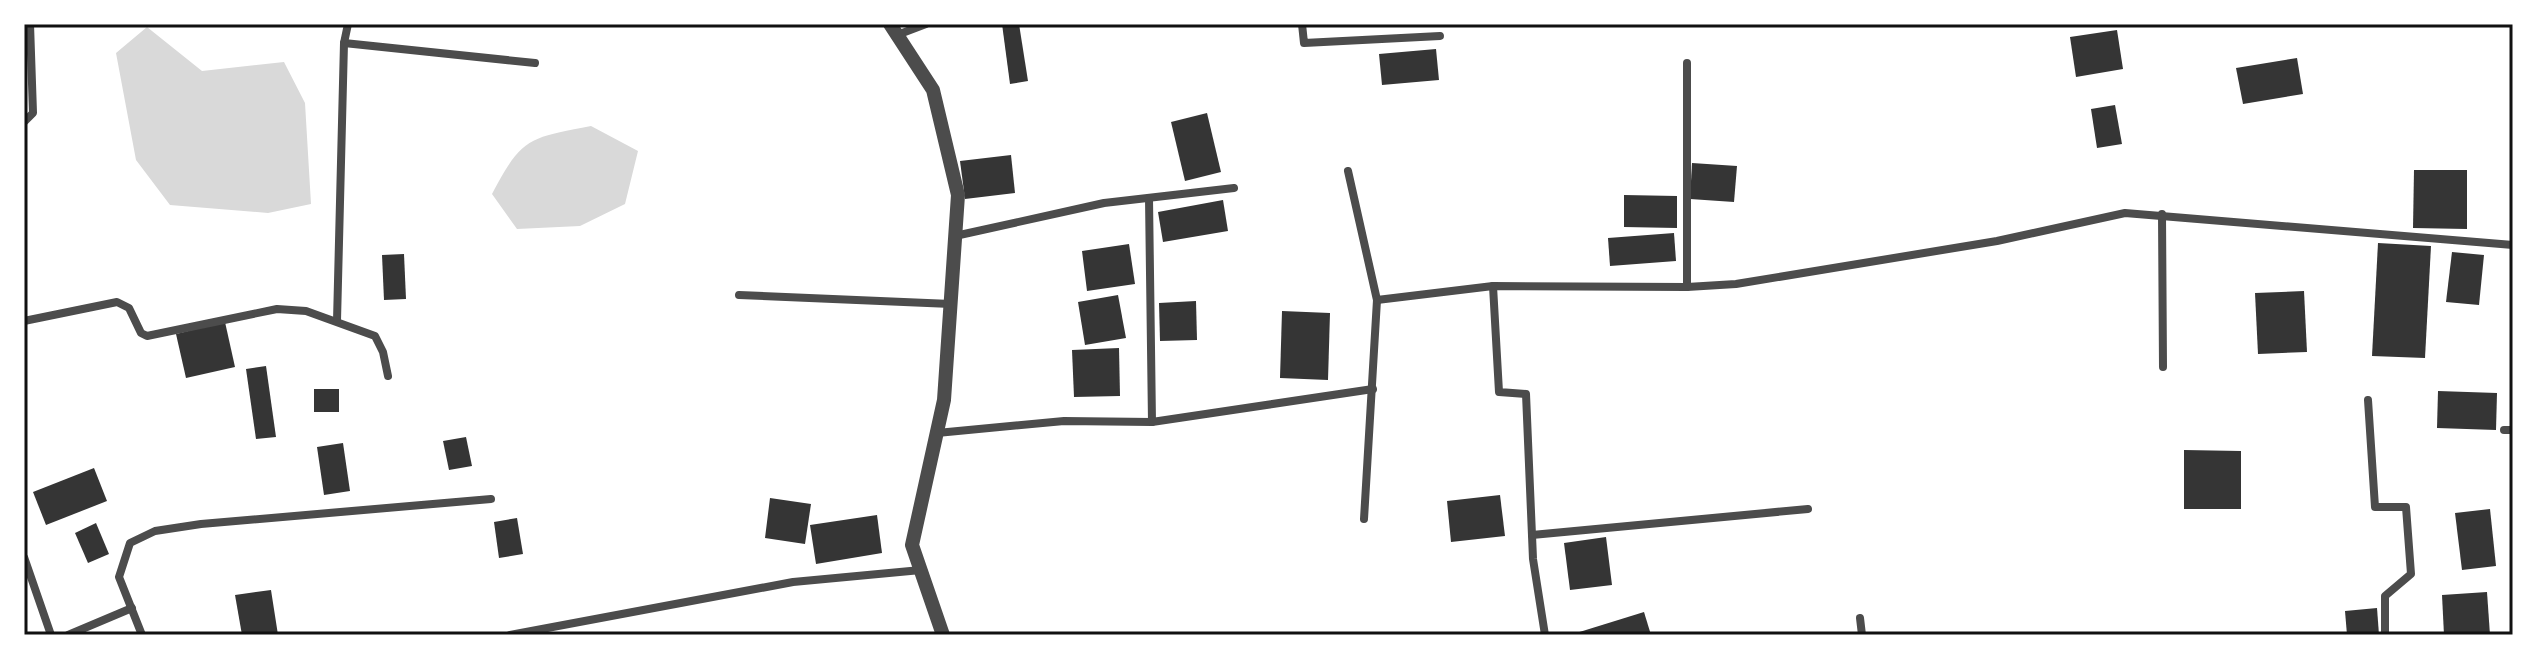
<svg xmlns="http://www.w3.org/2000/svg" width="2537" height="659" viewBox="0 0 2537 659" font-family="Barlow,sans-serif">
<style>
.water{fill:#d9d9d9}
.building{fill:#353535}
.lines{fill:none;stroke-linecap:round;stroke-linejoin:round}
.minor{stroke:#4c4c4c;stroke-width:8}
.tertiary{stroke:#4c4c4c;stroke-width:14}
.neatline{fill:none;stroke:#111;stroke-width:3}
</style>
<rect width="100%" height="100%" fill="#fff"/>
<g class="water">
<path d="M147,27L202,71L284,62L305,103L311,204L268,213L170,205L136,160L116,53Z"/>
<path d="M591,126L638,151L625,204L580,226L517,229L492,194C522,137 529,138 591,126Z"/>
</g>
<g class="building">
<path d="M1002,24H1019L1028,81L1010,84Z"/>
<path d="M2117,30L2123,69L2076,77L2070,37Z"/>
<path d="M1436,49L1439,80L1382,85L1379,54Z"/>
<path d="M2297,58L2303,94L2243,104L2236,68Z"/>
<path d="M2115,105L2122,144L2097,148L2091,109Z"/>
<path d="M1207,113L1221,172L1185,181L1171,122Z"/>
<path d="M1011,155L1015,193L965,199L960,161Z"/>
<path d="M1692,163L1737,166L1734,202L1690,199Z"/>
<path d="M2414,170H2467V229L2413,228Z"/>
<path d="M1624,195L1677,196V228L1624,227Z"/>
<path d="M1223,200L1228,231L1163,242L1158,212Z"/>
<path d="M1674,233L1676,261L1610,266L1608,238Z"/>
<path d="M2378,243L2431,246L2425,358L2372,356Z"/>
<path d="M1129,244L1135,284L1087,291L1082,251Z"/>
<path d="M2452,252L2484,255L2479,305L2446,302Z"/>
<path d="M404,254L406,299L384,300L382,255Z"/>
<path d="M2304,291L2307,352L2258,354L2255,293Z"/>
<path d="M1118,295L1126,338L1085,345L1078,302Z"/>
<path d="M1196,301L1197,340L1160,341L1159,303Z"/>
<path d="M1282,311L1330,313L1328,380L1280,378Z"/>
<path d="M225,322L235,367L186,378L176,334Z"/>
<path d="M1119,348L1120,396L1074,397L1072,350Z"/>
<path d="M266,366L276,437L256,439L246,369Z"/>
<rect x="314" y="389" width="25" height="23"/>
<path d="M2438,391L2497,393L2496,430L2437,428Z"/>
<path d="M466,437L472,466L449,470L443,441Z"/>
<path d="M343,443L350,491L324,495L317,447Z"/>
<path d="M2184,450L2241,451V509H2184Z"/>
<path d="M94,468L107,501L46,525L33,492Z"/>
<path d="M1500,495L1505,536L1451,542L1447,501Z"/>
<path d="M770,498L811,504L805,544L765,538Z"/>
<path d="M2490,509L2496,566L2462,570L2455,513Z"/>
<path d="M877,515L882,553L816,564L810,525Z"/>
<path d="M517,518L523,554L499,558L494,522Z"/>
<path d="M96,523L109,554L88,563L75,533Z"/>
<path d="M1606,537L1612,585L1570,590L1564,543Z"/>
<path d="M271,590L278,635H242L235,595Z"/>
<path d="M2487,592L2490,635H2444L2442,595Z"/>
<path d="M2377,608L2379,635H2347L2345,611Z"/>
<path d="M1644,612L1651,635H1573V634Z"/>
</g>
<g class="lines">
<g class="minor">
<path d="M1302,24L1304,43L1440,36"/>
<path d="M897,35L926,24"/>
<path d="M344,43L535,63"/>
<path d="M1687,63V287"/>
<path d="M24,122L33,113L30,24"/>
<path d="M1348,171L1377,300L1364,519"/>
<path d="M1149,198L1152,422"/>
<path d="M2162,214L2163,367"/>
<path d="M955,236L1104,203L1234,188"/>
<path d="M1493,286L1499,392L1526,394L1533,559L1545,635"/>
<path d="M739,295L951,304"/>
<path d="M1377,300L1493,286L1687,287L1736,284L1997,241L2125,213L2513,245"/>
<path d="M24,321L117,302L129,308L141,333L147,336L277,309L306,311L375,336L383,352L388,376"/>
<path d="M337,321L344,43L348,24"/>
<path d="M2368,400L2375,507H2406L2411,574L2385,596V635"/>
<path d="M2504,430H2513"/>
<path d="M937,433L1064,421L1152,422L1373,389"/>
<path d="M1532,535L1808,509"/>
<path d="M24,557L51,635"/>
<path d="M1860,618L1862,635"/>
<path d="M68,635L132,608"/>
<path d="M142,635L119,577L130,543L155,531L201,524L491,499"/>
<path d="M510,635L793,582L921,570"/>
</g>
<path class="tertiary" d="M890,24L933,90L958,195L944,400L912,545L943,635"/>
</g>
<rect width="2537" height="659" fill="none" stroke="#ffffff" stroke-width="52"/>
<rect x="26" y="26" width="2485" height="607" class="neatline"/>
</svg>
